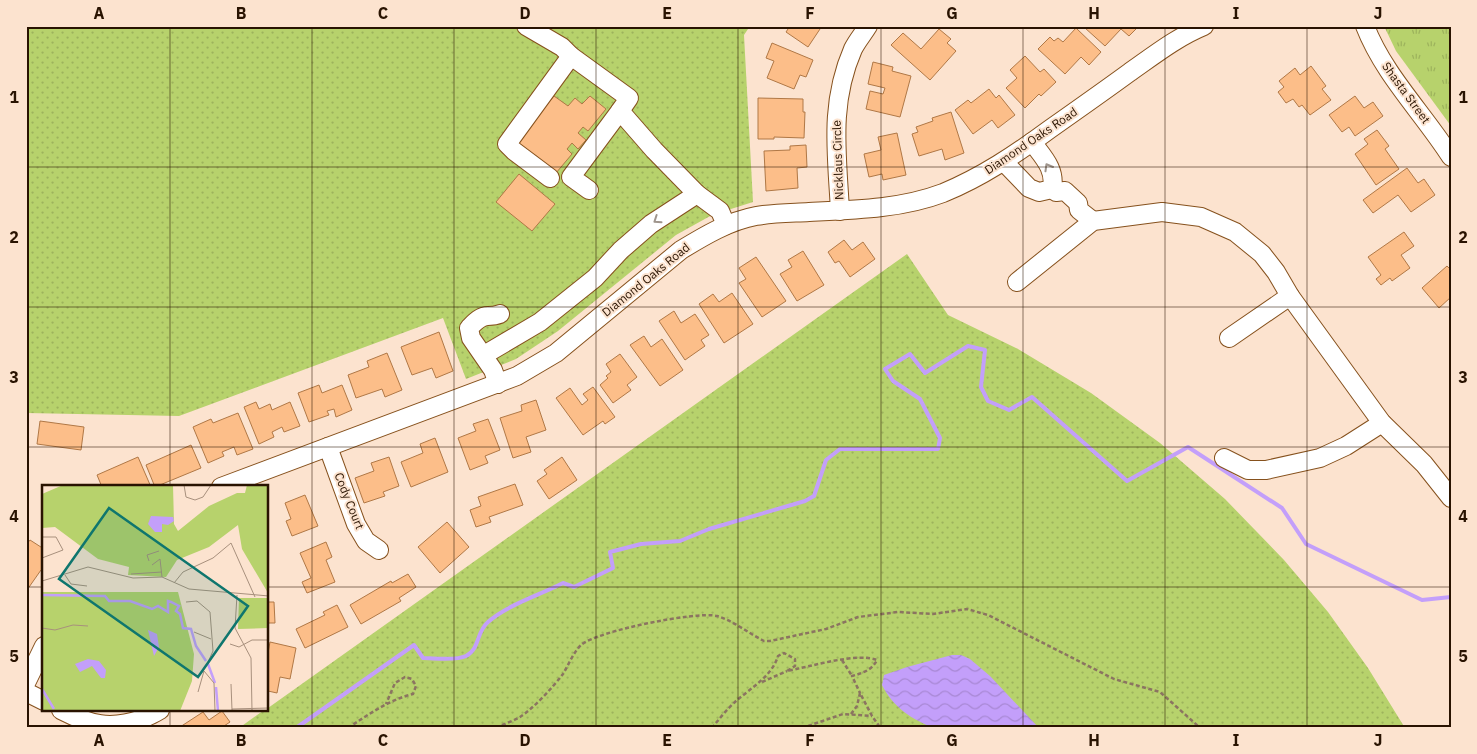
<svg xmlns="http://www.w3.org/2000/svg" width="1477" height="754" viewBox="0 0 1477 754" font-family="'IBM Plex Sans',sans-serif">
<style>
.grass{fill:url(#grass-dots)}
.park{fill:url(#park-tufts)}
.water{fill:url(#water-waves)}
.lines{fill:none;stroke-linecap:round;stroke-linejoin:round}
.stream{stroke:#c39ffa;stroke-width:4}
.building{fill:#fcbe89;stroke:#b07846}
.minor-casing{stroke:#86511d;stroke-width:20}
.path{stroke:#8b7461;stroke-width:2.5;stroke-dasharray:4 2.5;stroke-linecap:butt}
.minor{stroke:#fff;stroke-width:18}
.oneway{stroke:#9f958d}
.grid{fill:none;stroke:#291301;stroke-width:1;stroke-opacity:0.55}
.labels{text-anchor:middle;stroke-width:4;stroke-linejoin:round;paint-order:stroke}
.street-label{font-size:12px;fill:#291301;stroke:#fce3cf}
.inset-river{fill:none;stroke:#c39ffa;stroke-width:2.5}
.inset-road{fill:none;stroke:#a8907d;stroke-width:1}
.view{fill:#0f766e;fill-opacity:0.15;stroke:#0f766e;stroke-width:2.5}
.inset-edge{fill:none;stroke:#291301;stroke-width:2.5}
.neatline{fill:none;stroke:#291301;stroke-width:2}
.grid-label{font-size:16px;text-anchor:middle;font-weight:bold;fill:#291301}
</style>
<defs>
<pattern id="grass-dots" width="8" height="8" patternUnits="userSpaceOnUse" patternTransform="scale(1.25)"><rect width="8" height="8" fill="#b7d26c"/><path d="M2 2h.1M6 6h.1" fill="none" stroke="#9db35c" stroke-width="1.8" stroke-linecap="round"/></pattern>
<pattern id="park-tufts" width="24" height="20" patternUnits="userSpaceOnUse" patternTransform="scale(1.25)"><rect width="24" height="20" fill="#b7d26c"/><path d="M3 7l-1-3M5 7V3M7 7l1-3M15 17l-1-3M17 17v-4M19 17l1-3" fill="none" stroke="#9db35c"/></pattern>
<pattern id="water-waves" width="16" height="10" patternUnits="userSpaceOnUse" patternTransform="scale(1.25)"><rect width="16" height="10" fill="#c39ffa"/><path d="M0 5q4-4 8 0t8 0" fill="none" stroke="#a888d4"/></pattern>
</defs>
<rect width="100%" height="100%" fill="#fce3cf"/>
<g class="grass">
<path d="M26,26H750L744,35L753,202L712,215L676,235L558,331L516,359L466,379L443,318L179,416L26,413Z"/>
<path d="M907,254L948,315L1018,349L1091,393L1160,443L1225,499L1284,560L1328,612L1368,668L1405,728H239L264,710H268V708Z"/>
</g>
<path class="park" d="M1384,26H1451V126L1396,51Z"/>
<path class="water" d="M952,655H961L970,659L990,676L1039,728H934C912,720 892,706 882,685L884,675L907,667Z"/>
<g class="lines">
<path class="stream" d="M296,728L414,645L423,658C434,658 456,661 466,656C480,649 476,632 488,622C507,605 540,595 563,583L574,587L613,568L610,552L641,544L680,541L709,529L805,501L814,496L826,460L840,449H938L940,438L920,399L893,381L885,369L910,354L925,373L968,346L985,350L981,387L988,401L1009,410L1032,397L1127,481L1188,447L1282,508L1306,544L1422,600L1451,597"/>
</g>
<g class="building">
<path d="M790,26H822L808,47L786,32Z"/>
<path d="M1087,26H1139L1129,36L1121,29L1105,46L1085,28Z"/>
<path d="M1076,28L1101,52L1089,65L1081,57L1065,74L1038,49L1050,37L1054,41L1058,38L1063,42Z"/>
<path d="M939,29L951,39L947,43L956,51L930,80L891,45L903,33L921,49Z"/>
<path d="M772,43L813,60L806,77L800,75L794,89L767,78L774,61L766,58Z"/>
<path d="M1025,56L1040,72L1044,69L1056,82L1041,96L1039,94L1025,108L1006,88L1017,78L1010,70Z"/>
<path d="M873,62L893,67L892,71L911,76L900,117L866,109L870,91L883,94L885,88L868,84Z"/>
<path d="M1311,66L1326,86L1322,89L1331,100L1310,115L1302,105L1299,107L1293,99L1286,103L1278,92L1284,87L1279,81L1295,68L1300,75Z"/>
<path d="M989,89L996,98L999,95L1015,115L998,128L992,120L973,134L955,110L968,100L971,103Z"/>
<path d="M554,96L568,106L575,98L582,104L590,96L606,109L588,131L583,127L578,133L586,140L578,149L572,143L567,149L572,154L556,173L535,155L533,158L515,143Z"/>
<path d="M1355,96L1364,108L1373,102L1383,116L1355,136L1349,127L1342,132L1329,115Z"/>
<path d="M758,98L803,99V112H805L804,138L774,137V139H758Z"/>
<path d="M951,112L964,153L945,160L942,149L919,156L912,134L918,132L916,127L933,121L932,118Z"/>
<path d="M1377,130L1389,146L1385,149L1399,169L1376,185L1355,154L1368,144L1364,139Z"/>
<path d="M897,133L906,175L883,180L882,174L869,177L864,154L881,150L878,137Z"/>
<path d="M806,145L807,167L797,168L798,188L766,191L764,151L790,150V146Z"/>
<path d="M1407,168L1418,183L1424,179L1435,195L1411,212L1398,195L1373,213L1363,200Z"/>
<path d="M519,174L555,204L532,231L496,202Z"/>
<path d="M1404,232L1414,246L1401,255L1410,268L1392,281L1390,278L1381,285L1376,279L1381,275L1368,257Z"/>
<path d="M844,240L852,250L863,242L875,259L850,277L839,261L835,263L828,252Z"/>
<path d="M803,251L824,285L797,301L780,274L792,267L788,260Z"/>
<path d="M756,257L786,301L762,317L739,283L746,279L739,268Z"/>
<path d="M1447,266L1451,270V297L1439,308L1422,288Z"/>
<path d="M732,293L753,324L724,343L699,304L713,294L719,302Z"/>
<path d="M674,311L681,323L695,314L709,335L701,340L705,346L685,360L659,321Z"/>
<path d="M439,332L453,371L436,378L432,368L412,375L401,347Z"/>
<path d="M644,336L651,347L662,339L683,370L660,386L630,345Z"/>
<path d="M387,353L402,390L385,397L382,389L356,398L348,375L369,367L367,361Z"/>
<path d="M620,354L637,377L627,385L631,390L613,403L600,385L608,378L606,376L611,372L606,364Z"/>
<path d="M319,385L322,393L342,385L352,410L336,417L334,409L327,411L329,415L309,422L298,393Z"/>
<path d="M593,387L615,417L605,424L603,421L583,435L556,398L570,388L582,405L588,400L583,394Z"/>
<path d="M536,400L546,430L526,437L531,452L513,458L500,418L522,411L521,405Z"/>
<path d="M256,402L259,409L270,404L272,410L290,402L300,426L284,432L282,427L272,432L274,437L259,444L244,407Z"/>
<path d="M238,413L253,449L237,455L234,447L222,452L224,456L208,463L193,427L211,419L213,423Z"/>
<path d="M488,419L500,450L485,456L488,463L470,470L458,438L476,431L473,424Z"/>
<path d="M40,421L84,427L81,450L37,444Z"/>
<path d="M435,438L448,472L411,487L401,462L423,453L420,444Z"/>
<path d="M191,445L201,468L155,487L146,465Z"/>
<path d="M138,457L151,487H102L97,475Z"/>
<path d="M389,457L399,486L383,492L385,496L364,503L355,478L374,471L371,463Z"/>
<path d="M562,457L577,480L549,499L537,481L547,474L544,470Z"/>
<path d="M515,484L523,505L489,517L491,522L476,527L470,510L481,506L478,497Z"/>
<path d="M305,495L318,526L292,536L286,521L291,519L285,503Z"/>
<path d="M447,522L469,547L440,573L418,547Z"/>
<path d="M30,540L44,549V571L41,570L27,590L26,545Z"/>
<path d="M326,542L332,557L326,560L335,582L307,593L302,582L311,578L300,553Z"/>
<path d="M408,574L416,587L399,598L401,601L361,624L350,605L391,581L392,583Z"/>
<path d="M268,602H274L275,623H268Z"/>
<path d="M337,605L348,627L305,648L296,629L325,615L323,612Z"/>
<path d="M270,642L296,648L290,679L280,677L277,693L268,691V653Z"/>
<path d="M222,711L230,722L221,728L180,727L203,712L209,720Z"/>
</g>
<g class="lines">
<defs>
<g id="minor">
<path d="M526,26L562,47L571,56L629,98L620,111"/>
<path d="M1365,26C1384,75 1423,113 1451,157"/>
<path d="M1004,162L1029,188L1039,192L1052,189C1056,169 1043,157 1032,142"/>
<path d="M550,178L514,151L507,144L571,56"/>
<path d="M589,190L571,177L620,111L654,150L697,194L720,211L726,225"/>
<path d="M1056,192L1065,191L1078,203L1079,210L1093,221"/>
<path d="M840,211C837,153 829,104 853,49C857,41 863,34 868,26"/>
<path d="M1017,282L1093,221L1162,212L1201,217L1235,232L1262,254L1276,272L1290,296L1382,423L1424,464L1451,498"/>
<path d="M1229,338L1290,296"/>
<path d="M484,355L540,322L595,278L621,250L651,224L697,194"/>
<path d="M498,384L493,370L471,338L469,328C474,323 480,316 488,316C493,316 495,316 500,314"/>
<path d="M328,447L356,524L366,541L379,550"/>
<path d="M1224,458L1248,470H1266L1320,458L1346,446L1382,423"/>
<path d="M221,487L517,376L556,353L681,250C704,236 729,221 756,216C773,213 791,213 809,212C853,210 901,209 943,193C982,177 1016,154 1050,129C1077,110 1104,91 1130,72C1153,56 1177,37 1204,26"/>
<path d="M26,683L44,646"/>
<path d="M26,692L44,701"/>
<path d="M61,710C90,725 110,730 142,719C148,716 154,714 160,710"/>
</g>
</defs>
<use href="#minor" class="minor-casing"/>
<g class="path">
<path d="M842,660L852,676"/>
<path d="M762,682L787,671"/>
<path d="M851,714L857,706L860,693L872,716L879,726L891,728"/>
<path d="M348,728C369,714 389,700 413,694L416,686L412,679L405,677L395,683L386,704"/>
<path d="M496,728C504,724 513,721 520,717C534,708 553,687 563,674C569,664 573,653 581,645C597,631 696,611 717,616C734,621 748,633 764,641H770L826,629L858,617L898,612L933,614L967,609L988,615L1114,679L1160,692L1198,726"/>
<path d="M712,728C719,719 728,708 736,701C751,688 772,676 778,656L784,653L795,659V666L787,671C809,667 857,652 877,660C872,670 863,673 852,676L860,693"/>
<path d="M802,728L843,714L872,716"/>
</g>
<use href="#minor" class="minor"/>
</g>
<defs><path id="oneway-chevron" d="M-2-3.5L2.5 0L-2 3.5" fill="none" stroke-width="1.6" stroke-linecap="round" stroke-linejoin="round" transform="scale(1.25)"/></defs>
<g class="oneway">
<use href="#oneway-chevron" transform="translate(1048 167) rotate(-120)"/>
<use href="#oneway-chevron" transform="translate(657 220) rotate(146)"/>
</g>
<path class="grid" d="M170,26V487M312,26V728M454,26V728M596,26V728M738,26V728M881,26V728M1023,26V728M1165,26V728M1307,26V728M26,167H1451M26,307H1451M26,447H1451M26,587H44M268,587H1451M170,710V728"/>
<g class="labels">
<g class="street-label">
<text transform="translate(1406 93) rotate(54)" y="4">Shasta Street</text>
<text transform="translate(1031 141) rotate(-34)" y="4">Diamond Oaks Road</text>
<text transform="translate(838 160) rotate(-92)" y="4">Nicklaus Circle</text>
<text transform="translate(646 280) rotate(-39)" y="4">Diamond Oaks Road</text>
<text transform="translate(349 501) rotate(68)" y="4">Cody Court</text>
</g>
</g>
<g transform="translate(42 485)">
<rect width="226" height="226" fill="#fce3cf"/>
<path d="M21,0H131L132,39L136,46L167,21L195,8H203L205,0H226V108L200,64L196,40L167,62L135,75L124,92L86,90L87,82L56,74L13,42L0,43V9ZM0,107H136L152,169L150,196L138,226H0Z" fill="#b7d26c"/>
<path d="M197,113H226V143L196,144Z" fill="#b7d26c"/>
<path d="M109,31L131,32L132,36L126,40L120,39V47H113L106,39ZM106,145L115,149L117,162L112,171ZM46,174L57,176L64,185L63,193H59L50,181L38,187L33,179Z" fill="#c39ffa"/>
<path class="inset-river" d="M0,110L63,111L67,116H88L110,124L116,121L126,127V116L129,117L137,121L134,126L138,129L141,143L149,144L154,161L164,176M166,179L173,198M174,202L176,226M0,204L12,224"/>
<path class="inset-road" d="M142,0L144,12L153,15L161,12L169,0M0,52H14L21,65L0,73M107,76L105,70L117,66M110,80L118,74L120,92M89,89L120,87M23,90L29,99L45,101M0,96L46,82L91,93L120,92L147,104L227,111M132,98L141,87L171,73L189,58L213,112M195,110L193,143L209,173L210,226M144,117L155,116L168,127L171,166L166,177M0,143L13,145L31,140L46,141M152,147L169,154M188,159L197,162L210,155H227M189,199L190,225M156,207L162,186L172,198L173,226M190,224L227,223"/>
<path class="view" d="M67,23L206,121L156,192L17,94Z"/>
<rect width="226" height="226" class="inset-edge"/>
</g>
<rect width="1477" height="754" fill="none" stroke="#fce3cf" stroke-width="55"/>
<rect x="28" y="28" width="1422" height="698" class="neatline"/>
<g class="grid-label">
<text x="99" y="19">A</text>
<text x="241" y="19">B</text>
<text x="383" y="19">C</text>
<text x="525" y="19">D</text>
<text x="667" y="19">E</text>
<text x="810" y="19">F</text>
<text x="952" y="19">G</text>
<text x="1094" y="19">H</text>
<text x="1236" y="19">I</text>
<text x="1378" y="19">J</text>
<text x="14" y="103">1</text>
<text x="1463" y="103">1</text>
<text x="14" y="243">2</text>
<text x="1463" y="243">2</text>
<text x="14" y="383">3</text>
<text x="1463" y="383">3</text>
<text x="14" y="522">4</text>
<text x="1463" y="522">4</text>
<text x="14" y="662">5</text>
<text x="1463" y="662">5</text>
<text x="99" y="746">A</text>
<text x="241" y="746">B</text>
<text x="383" y="746">C</text>
<text x="525" y="746">D</text>
<text x="667" y="746">E</text>
<text x="810" y="746">F</text>
<text x="952" y="746">G</text>
<text x="1094" y="746">H</text>
<text x="1236" y="746">I</text>
<text x="1378" y="746">J</text>
</g>
</svg>
